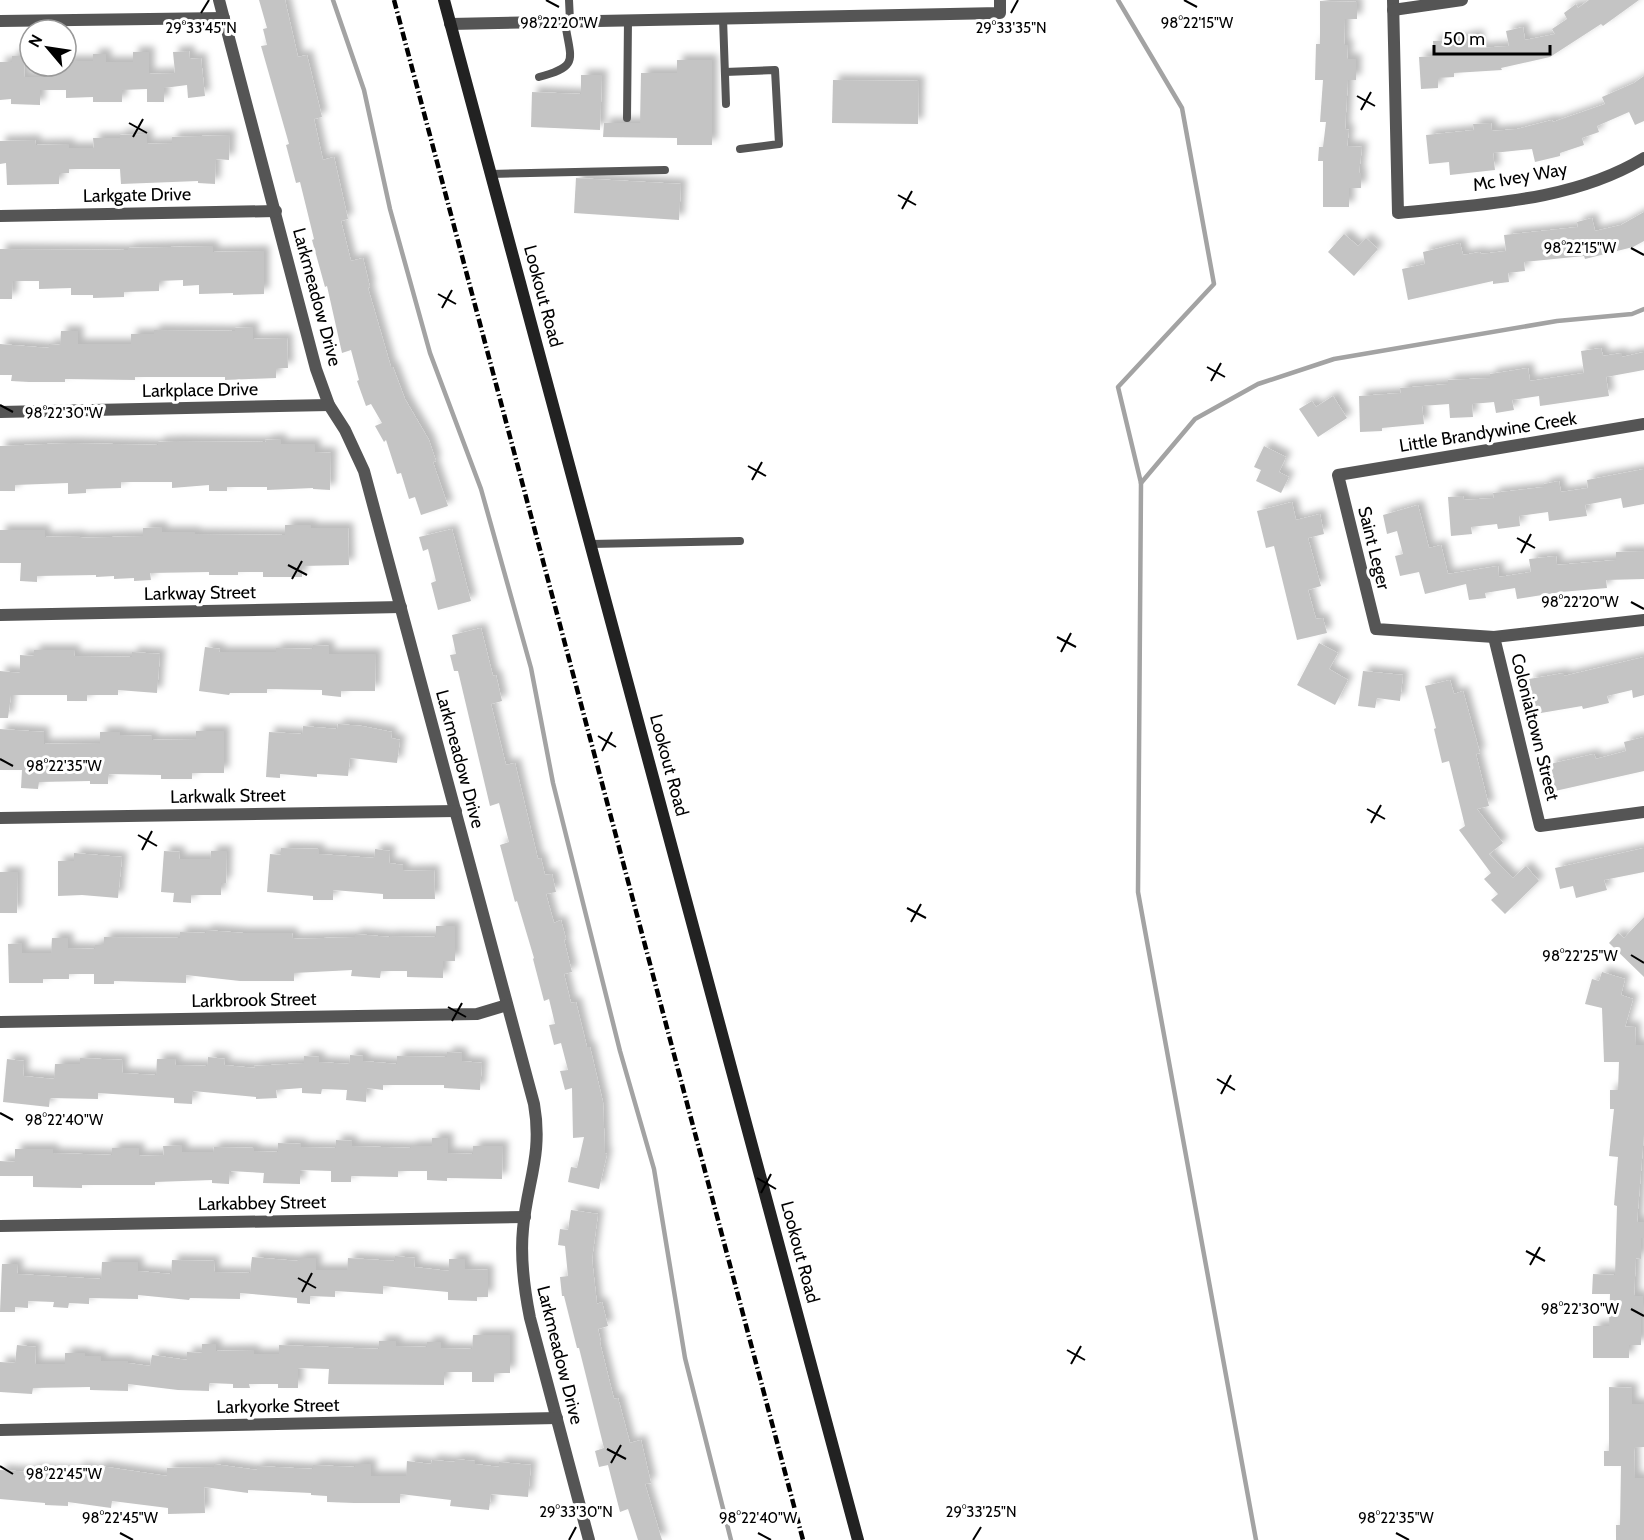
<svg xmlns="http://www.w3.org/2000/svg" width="1644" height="1540" viewBox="0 0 1644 1540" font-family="Cabin,sans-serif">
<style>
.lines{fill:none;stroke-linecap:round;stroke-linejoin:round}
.stream{stroke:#a3a3a3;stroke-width:4.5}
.building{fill:#c4c4c4;filter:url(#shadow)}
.lane{stroke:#555;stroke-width:8}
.street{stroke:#555;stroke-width:12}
.secondary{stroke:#222;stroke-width:12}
.rail{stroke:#000;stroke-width:4.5;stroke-dasharray:9 3 1.5 3;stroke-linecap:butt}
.ticks{fill:none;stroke:#000;stroke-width:2}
.labels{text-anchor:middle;stroke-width:6;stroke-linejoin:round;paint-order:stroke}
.street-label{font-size:18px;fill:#000;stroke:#fff}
.ticks-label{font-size:15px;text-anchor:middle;fill:#000;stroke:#fff;stroke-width:6;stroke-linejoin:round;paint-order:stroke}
</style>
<defs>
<filter id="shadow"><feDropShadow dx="5.5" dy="-5.5" stdDeviation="3" flood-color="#0004"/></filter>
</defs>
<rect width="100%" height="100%" fill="#fff"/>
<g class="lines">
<g class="stream">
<path d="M333,0L364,90L390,209L430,353L481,489L531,668L553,783L620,1051L654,1169L685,1358L731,1540"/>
<path d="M1118,0L1182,108L1214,284L1118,387L1141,483L1138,892L1256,1540"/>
<path d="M1141,483L1195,419L1258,384L1334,359L1557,321L1632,314L1644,309"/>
</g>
</g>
<g class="building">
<path d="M259,0H285L298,57L307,55L322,117L314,119L323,160L334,157L348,219L341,221L351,261L363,258L370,287L368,288L391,367H393L405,399L429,440L436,461L433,462L448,506L421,515L415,497L409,499L401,473L397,474L386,440L384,442L375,426L382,423L371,404L366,406L357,381L359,380L351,350L342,353L327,286L325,287L312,240L314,239L300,182L296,183L286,145L289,144L261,46L267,45L263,29L267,28Z"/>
<path d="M1589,0H1639L1603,26L1601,24L1550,57L1501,68L1502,70L1454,73V77L1438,78V88L1421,89L1419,57L1434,56L1433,41L1464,39L1463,37L1479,35V48L1509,46L1506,31L1523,27L1525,40L1555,34L1552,29L1567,19L1564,13L1576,4L1578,8Z"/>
<path d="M1320,1L1357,2V19H1345L1344,45H1348L1347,59H1356V80H1348L1345,129L1349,130L1347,146L1362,147L1359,173H1361V188H1349V207H1323V161H1318L1319,147H1323L1326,122H1320L1323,80H1315L1316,44H1320Z"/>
<path d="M189,51L190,59L201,58L205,96L188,98L187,85L164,88V102H147V89L122,90V102H93V97L66,98V90H40V105L11,104V99L0,100V62H12V56H25L24,77H51V66H66V61H93V54H106V62H133V52H149V74L175,73L173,52Z"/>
<path d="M677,60H712V145H677V138L603,137L604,123H640L641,73H677Z"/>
<path d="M581,75H602L600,130L531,127L532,92L581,94Z"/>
<path d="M1644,76V121L1635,125L1629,112L1597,126L1599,132L1582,138L1584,145L1560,153V156L1535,162L1532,149L1493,153L1495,170L1450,175L1449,162L1429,164L1426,135L1474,130L1473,124L1491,123L1492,131L1517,129L1552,120L1553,122L1605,104L1602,97L1634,83Z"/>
<path d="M833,80L919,81L918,124L832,123Z"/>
<path d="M147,134V144L172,143V137L230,135L229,160L216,159L215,184L198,183V181L121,184L120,169H69V173H59V184L7,185L6,163L0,164V141L35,140L36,145L69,144V148H94L93,138H120V135Z"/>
<path d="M576,178L681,184L679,220L574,213Z"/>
<path d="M1644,212V241L1633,247L1585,259L1584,256L1524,262L1525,271L1508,273L1509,282L1493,284V281L1408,300L1402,269L1425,264L1423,252L1460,243L1463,255L1480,252L1481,254L1506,251L1504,235L1578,227L1577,222L1592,218L1595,231L1621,225Z"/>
<path d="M1344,234L1358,246L1366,238L1378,249L1354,276L1328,252Z"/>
<path d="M213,246V252L264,251V294L233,295V293L199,294V285L183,286V280L159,281V291L124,292V297L93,298V295H71V288L39,289V281H13L12,299H0V249L128,250V248Z"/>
<path d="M253,327V339L287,338L288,368H276V378L225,380V377H135V380L65,379V382H29L11,381L12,375H0V344L49,348V344L60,345L61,331H78V344H131V334H154V330L235,331V328Z"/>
<path d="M1601,348L1603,356L1622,353V357L1644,352V370L1606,377L1609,396L1540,406L1539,396L1512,400L1514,410L1496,413L1494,402L1472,404L1473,417L1450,418L1449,404L1422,406L1424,424L1382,428V431L1360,432L1359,396L1401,393L1400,388L1448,384V380L1490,378V374L1528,368L1530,381L1584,373L1581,351Z"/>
<path d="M1333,396L1347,418L1318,437L1299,409L1312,401L1316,407Z"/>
<path d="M281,439V444H315V452L331,453L330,490L313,489V488L267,490V487H227V491H209V485L172,488V482H121V488L86,489V493L68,494V483L15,485V491H0V446L70,443L158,445V442L175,441L266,442L265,440Z"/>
<path d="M1264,446L1286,457L1279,472L1289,477L1281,493L1256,481L1261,470L1254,467Z"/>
<path d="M1644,469V504L1623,508L1621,498L1585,505L1587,516L1549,521L1548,512L1519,516L1520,526L1498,529L1497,524L1471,527L1472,534L1451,536L1448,497L1463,496L1464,500L1494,498L1493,493L1544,487V484L1559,481L1561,492L1588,488L1587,480Z"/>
<path d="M1292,502L1296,520L1320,514L1324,534L1308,538L1321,586L1308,590L1316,619L1323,618L1327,633L1297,640L1274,546L1266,548L1257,511Z"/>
<path d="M1418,505L1429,548L1441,545L1448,574L1498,566L1499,577L1531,572L1529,559L1556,556L1557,565L1616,560V552L1644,551V579L1606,580L1607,588L1561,592L1517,599L1515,588L1485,593L1486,598L1469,600L1466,584L1425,594L1419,572L1400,576L1395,556L1403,554L1397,531L1387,534L1383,515Z"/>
<path d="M285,525H311V528H348L349,565L302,566V577H263V572H238V575H209V572L150,573L151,580L134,581V578L114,579V576L96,577V575L37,576V582L20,581L21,563H0V530H45V537L80,536V538L143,536V528L162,527V532H195V534L285,535Z"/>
<path d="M452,529L471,601L438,610L431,583L436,581L428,549L423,551L419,537Z"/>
<path d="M481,628L493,676L496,675L502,701L491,704L506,765L515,763L538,859L541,858L545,875L552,874L556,892L546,894L554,923L561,920L566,939L564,940L572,972L564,974L571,1003L576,1002L587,1047H590L603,1102L605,1153L607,1154L599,1189L568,1182L571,1167L577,1168L584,1137L573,1138L572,1088L565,1090L560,1071L568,1070L561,1043L554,1045L549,1025L555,1024L549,999L544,1001L533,959L534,958L517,901L515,902L500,845L509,842L499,803L490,806L458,671H454L450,655L456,654L452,635Z"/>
<path d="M1319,643L1338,653L1329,669L1348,680L1335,705L1297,685Z"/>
<path d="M313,645L329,646V654H376L375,691H341V697L322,695V690L267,689V693H230L229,695L199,691L205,647L220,649L219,652H276V648L313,649Z"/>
<path d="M34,650H75L74,656L132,657V652L160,654L157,693L118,690V695H87V701H67V695H11L8,718H0V671L20,673V655L34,656Z"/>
<path d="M1644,657V695L1633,698L1632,690L1607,696L1609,703L1583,709L1582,706L1535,714L1529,679L1564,673V676Z"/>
<path d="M1363,671L1403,675L1400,701L1377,698L1375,708L1358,706Z"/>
<path d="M1450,680L1454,694L1463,691L1480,753L1476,754L1489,806L1477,809L1503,843L1489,854L1513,878L1526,866L1539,881L1505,914L1491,900L1498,894L1484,879L1491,873L1459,830L1465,826L1449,761L1442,763L1434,729L1436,728L1425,686Z"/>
<path d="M338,724L362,726L392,732L391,738L400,740L397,763L350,758L348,776L317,774V777L280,774V778L266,777L269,732L302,734L303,726L337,729Z"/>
<path d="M0,729L44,732V744L100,743V732H120V735L152,736V740L196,739V731H224V773H192V779H161V775L108,774V784H90V781L39,782L38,789L21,788L22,770H0Z"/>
<path d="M1644,737V771L1555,791L1549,764L1594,754L1596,759L1626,751L1624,742Z"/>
<path d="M281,848L319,849V854L374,858L375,849L390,851L389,863L403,865V871L434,870L435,899H383V894L333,890V900H313V896L267,892L270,854L281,855Z"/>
<path d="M1644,848V872L1604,880L1607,890L1576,898L1573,886L1560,889L1555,868Z"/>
<path d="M164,851L180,852L179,859H210L211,851H227L226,883H221V895H191V903L173,902L174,893L161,892Z"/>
<path d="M74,853L122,857L118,898L82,895L58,896V861H74Z"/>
<path d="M0,872H18L17,913H0Z"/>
<path d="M1644,917V977L1609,943L1618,933L1624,938Z"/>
<path d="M436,926H455V961H443V978L407,977V971H381L380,978L351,976L352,970L294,973V981H240L186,975V983L114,981V984H94V974H69V979H43V983H9L8,944L22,943V953H51L52,938H68V948L95,949V945H104V937L180,938V932L206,933V930L243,933H292L293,939L355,937V934L390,937V936L436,937Z"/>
<path d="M1602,972L1625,979L1621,995L1633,999L1625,1027L1635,1026L1636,1045H1644V1134L1637,1222H1644V1238H1641V1259L1636,1258L1634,1296H1643V1311H1641V1345H1629V1358H1593V1326H1609L1610,1294H1592L1593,1274L1615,1275L1617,1206L1614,1205L1618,1157L1609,1156L1614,1109H1610V1090H1618L1619,1062H1604L1602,1008L1585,1004L1592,979L1599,981Z"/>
<path d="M447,1052L462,1053V1061L482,1063L480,1090L444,1088V1085H383V1090L367,1088L366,1102L346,1100L347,1090L322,1089L321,1094L302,1093V1088L276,1090L277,1098L256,1099V1097L193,1091L192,1104L174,1103V1098L98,1093V1099L50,1098L49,1107L3,1102L7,1059L24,1061L23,1076L54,1079L55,1064H80V1058L123,1060L122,1073L156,1075L157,1059H176L175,1065L207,1066L208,1057L225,1059L224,1065L255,1068L254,1066L304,1063V1056L319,1057V1062L349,1064L350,1055L363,1056V1061L397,1064V1056L447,1057Z"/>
<path d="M432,1138H448V1153L473,1154V1146H503L502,1179L447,1178V1181L427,1180V1171H398V1177L351,1176V1182H331V1171L300,1170V1184L263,1183L264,1173L230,1171L229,1184L212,1183V1180L155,1182V1185H82V1188L33,1187V1176H0V1161L15,1162V1149H53V1153L112,1155V1148H139V1156L164,1155L163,1146L182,1145V1152H213L214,1147L254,1148V1151L278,1152V1143L301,1144V1147L336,1148V1140L352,1141V1146L411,1148V1146H432Z"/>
<path d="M571,1210L598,1214L592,1259L597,1304L602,1302L608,1326L598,1329L601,1342L600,1343L614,1399L618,1398L630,1443L641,1440L651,1483L645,1484L662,1540H638L628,1509L620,1512L608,1465L599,1467L595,1451L604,1448L579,1348H577L564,1296H562L560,1277L568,1276L565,1246L558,1245L560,1229L568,1230Z"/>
<path d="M395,1256L415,1258L414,1267L449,1271V1259H465V1269L488,1270V1297H477V1301L448,1300V1292L383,1286V1294L335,1291V1297L310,1296V1304L297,1303V1298L240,1293V1299L190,1298L189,1300L138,1295V1299L89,1298V1304L69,1303L68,1308L53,1307L54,1302L28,1301V1308L15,1307V1312H0L2,1264H18L17,1274L101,1279L102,1262H138V1271L171,1274L172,1260L215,1261L214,1272L250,1273L252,1257L298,1261V1258H316V1270H347L348,1258L395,1261Z"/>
<path d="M473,1335H510V1373H494V1382H472V1372H444V1385L328,1384L329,1369L298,1368V1388H278V1384H249L250,1388H233V1384L209,1383V1391L178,1390L128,1384V1391L90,1390V1387L33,1388L32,1394L0,1392V1362L15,1363L17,1345L36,1347L35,1364H65V1353H85V1356H101V1361H128V1363L150,1366L152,1355L187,1360V1352L202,1353V1344H216V1351L254,1350V1354H279V1345L379,1349V1341H396V1346L427,1347V1342H441V1348L472,1349Z"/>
<path d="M1609,1387L1632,1388V1404H1644V1447L1634,1448L1635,1478H1644V1540H1616V1525H1620L1621,1466H1604V1451H1609Z"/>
<path d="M455,1459L475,1461V1464L499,1467V1462L531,1465L528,1497L491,1494L489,1510L450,1506L451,1500L400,1494V1503H354L327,1502V1496L311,1495V1493L248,1490V1493L204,1487L205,1513L168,1514V1508L112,1501L111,1508L68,1502V1506L45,1505V1503L0,1499V1470L31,1472V1469L78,1471V1467L99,1470L100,1466L167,1476V1468L214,1467V1464L257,1470V1466L313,1469V1465L355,1467V1464H371V1476H406L407,1461L431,1464L432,1460L455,1462Z"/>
</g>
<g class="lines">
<g class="lane">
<path d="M569,0L570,21"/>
<path d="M723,18L726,104"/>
<path d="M725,72L775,70L779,144L740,149"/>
<path d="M539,77C581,66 570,59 565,22"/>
<path d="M627,118L628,20"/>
<path d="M491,174L665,170"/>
<path d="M591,544L740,541"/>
</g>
<g class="street">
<path d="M219,0L316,369L329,405L345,430L364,471L534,1104C543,1155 527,1182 523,1229C520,1259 524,1288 530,1318L589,1540"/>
<path d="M1393,0L1398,213C1480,204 1572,202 1644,158"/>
<path d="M1393,10L1462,0"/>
<path d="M0,21L224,18"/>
<path d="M450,24L1000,13V0"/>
<path d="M0,216L276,211"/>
<path d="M0,412L329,405"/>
<path d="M1644,424L1338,475L1376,629L1494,637L1644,620"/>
<path d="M0,615L401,607"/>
<path d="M1494,637L1540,826L1644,812"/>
<path d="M0,818L456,811"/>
<path d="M0,1022L477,1014L507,1005"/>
<path d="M0,1226L525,1217"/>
<path d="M0,1430L557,1418"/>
</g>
<path class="secondary" d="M444,0L858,1540"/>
<path class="rail" d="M394,0L803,1540"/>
</g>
<path class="ticks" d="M546,0L559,7M1184,0L1197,7M201,13L209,0M1011,13L1018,0M1357,96L1375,106M1361,110L1371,92M129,123L147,133M133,137L143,119M898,195L916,205M902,209L912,191M1631,248L1644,255M438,294L456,304M442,308L452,290M1207,367L1225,377M1211,381L1221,363M0,405L13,412M748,466L766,476M752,480L762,462M1517,538L1535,548M1521,553L1531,534M288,565L307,575M292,579L302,561M1631,602L1644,609M1057,637L1076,647M1061,652L1071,633M598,736L616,747M602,751L612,732M0,759L13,766M1367,809L1385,819M1371,823L1381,805M138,835L157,846M142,850L152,831M907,908L926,918M911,922L921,904M1631,955L1644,963M448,1007L466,1017M452,1021L462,1003M1217,1079L1235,1090M1221,1094L1231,1075M0,1113L13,1120M757,1178L776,1189M761,1193L771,1174M1526,1251L1545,1261M1530,1265L1540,1247M298,1278L316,1288M302,1292L312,1273M1631,1309L1644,1316M1067,1350L1085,1360M1071,1364L1081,1346M607,1449L626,1459M611,1463L621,1445M0,1466L13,1474M120,1533L133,1540M758,1533L771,1540M1396,1533L1409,1540M569,1540L576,1527M973,1540L981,1527"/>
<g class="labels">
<g class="street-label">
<text transform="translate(1520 177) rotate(-10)" y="6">Mc Ivey Way</text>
<text transform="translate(137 195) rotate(-1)" y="6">Larkgate Drive</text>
<text transform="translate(543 296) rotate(75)" y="6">Lookout Road</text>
<text transform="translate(317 297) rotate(75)" y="6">Larkmeadow Drive</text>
<text transform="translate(200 390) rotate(-1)" y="6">Larkplace Drive</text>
<text transform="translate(1488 432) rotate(-9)" y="6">Little Brandywine Creek</text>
<text transform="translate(1374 548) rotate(76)" y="6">Saint Leger</text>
<text transform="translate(200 593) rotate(-1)" y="6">Larkway Street</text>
<text transform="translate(1535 727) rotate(76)" y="6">Colonialtown Street</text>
<text transform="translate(460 759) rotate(75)" y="6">Larkmeadow Drive</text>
<text transform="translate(669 765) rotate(75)" y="6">Lookout Road</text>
<text transform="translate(228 796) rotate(-1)" y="6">Larkwalk Street</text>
<text transform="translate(254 1000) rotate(-1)" y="6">Larkbrook Street</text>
<text transform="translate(262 1203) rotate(-1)" y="6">Larkabbey Street</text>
<text transform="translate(800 1252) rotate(75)" y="6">Lookout Road</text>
<text transform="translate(560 1355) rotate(76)" y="6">Larkmeadow Drive</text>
<text transform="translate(278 1406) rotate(-1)" y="6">Larkyorke Street</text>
</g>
</g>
<g class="ticks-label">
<text x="559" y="28">98°22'20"W</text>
<text x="1197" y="28">98°22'15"W</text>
<text x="201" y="33">29°33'45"N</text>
<text x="1011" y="33">29°33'35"N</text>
<text x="1580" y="253">98°22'15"W</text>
<text x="64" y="418">98°22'30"W</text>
<text x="1580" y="607">98°22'20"W</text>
<text x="64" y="771">98°22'35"W</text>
<text x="1580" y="961">98°22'25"W</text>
<text x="64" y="1125">98°22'40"W</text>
<text x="1580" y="1314">98°22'30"W</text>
<text x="64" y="1479">98°22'45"W</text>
<text x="576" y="1517">29°33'30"N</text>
<text x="981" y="1517">29°33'25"N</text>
<text x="120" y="1523">98°22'45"W</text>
<text x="758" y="1523">98°22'40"W</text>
<text x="1396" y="1523">98°22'35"W</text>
</g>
<g transform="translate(48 48) rotate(299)"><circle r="28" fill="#ffffff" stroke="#999999" stroke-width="1.5"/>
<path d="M0-4.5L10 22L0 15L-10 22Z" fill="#000000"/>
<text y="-9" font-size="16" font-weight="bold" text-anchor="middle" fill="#000000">N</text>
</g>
<path d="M1434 45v9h116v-9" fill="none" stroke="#000000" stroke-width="3"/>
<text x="1443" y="45" font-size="18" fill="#000000" stroke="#ffffff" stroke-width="4.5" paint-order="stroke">50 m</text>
</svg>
